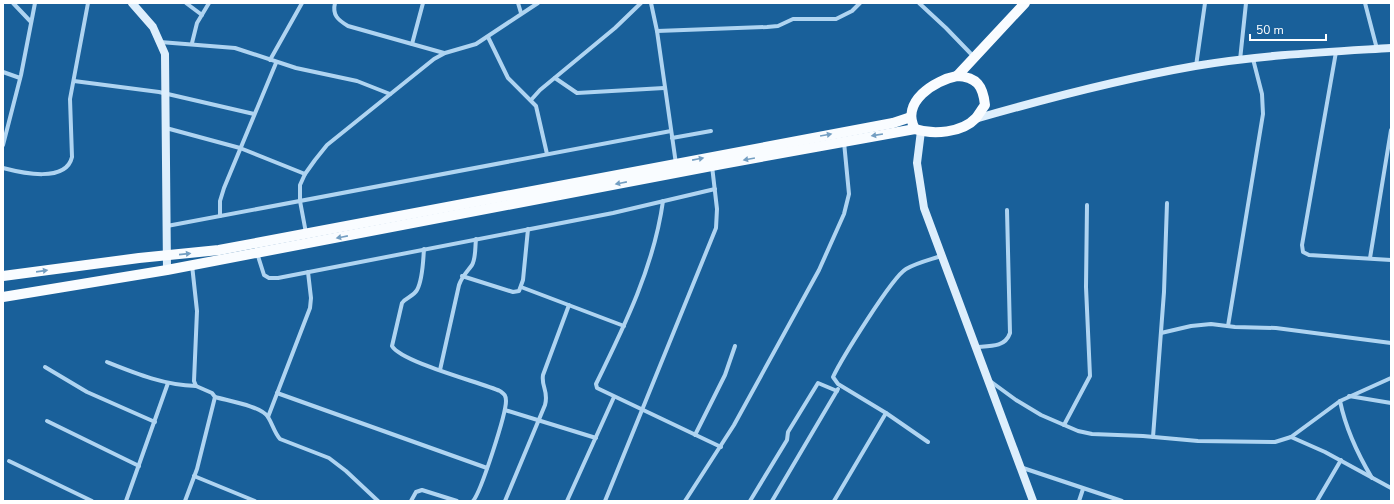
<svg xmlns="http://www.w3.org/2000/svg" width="1394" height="504" viewBox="0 0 1394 504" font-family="'Nunito Sans',sans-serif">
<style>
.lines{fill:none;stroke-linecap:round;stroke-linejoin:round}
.street{stroke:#afd4f1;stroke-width:4}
.secondary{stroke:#ddeefc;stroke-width:8}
.primary{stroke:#f9fcff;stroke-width:10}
.oneway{fill:#739ec2}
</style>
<rect width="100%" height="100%" fill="#19609a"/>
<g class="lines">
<g class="street">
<path d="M13,3L31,22"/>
<path d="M186,3L202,15"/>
<path d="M335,3C332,15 338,20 348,26L444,53"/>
<path d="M518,3L521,13"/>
<path d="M651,3L657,31L676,164"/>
<path d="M919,3L946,28L974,57"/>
<path d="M1365,3L1377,49"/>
<path d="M657,31L767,27L778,26L793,19H836L852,11L860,3"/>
<path d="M488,37L508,78L536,106L547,154"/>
<path d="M160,42L235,48L296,68L357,81L390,94"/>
<path d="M192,43L197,23L209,3"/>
<path d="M412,44L423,3"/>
<path d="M1336,52L1302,245L1303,252L1309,255L1391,260"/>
<path d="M270,60L302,3"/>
<path d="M1240,60L1246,3"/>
<path d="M1196,66L1205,3"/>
<path d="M3,72L20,78"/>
<path d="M555,78L577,93L664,88"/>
<path d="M74,81L159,92L254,114"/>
<path d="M531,100L540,90L615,28L641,3"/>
<path d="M166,128L240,148L305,174"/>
<path d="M672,138L711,131"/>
<path d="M3,145L21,75L35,3"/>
<path d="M3,168C22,173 66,183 72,157L70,99L88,3"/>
<path d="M663,201C654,266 625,325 596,384L597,388L721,447"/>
<path d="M220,216V201L224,188L276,63"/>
<path d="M167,226L671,131"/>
<path d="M306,233L300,201V185L305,174L315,160L327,145L434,59L445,53L476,44L538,3"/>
<path d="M424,249C423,261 423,279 417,290C413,297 406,297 402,303L392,346C401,362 479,382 500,391C504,394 506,395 506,401C506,414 481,492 473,501"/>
<path d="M257,253L264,275L269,278H278L613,213L715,189"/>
<path d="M1370,258L1391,130"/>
<path d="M462,276L513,292L519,291L523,280L528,229"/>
<path d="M521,287L624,326"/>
<path d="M1228,326L1263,114L1262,94L1253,59"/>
<path d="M1161,333L1191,326L1211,324L1235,327L1276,328L1391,343"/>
<path d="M975,347C989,346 1005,348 1010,333L1007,210"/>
<path d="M107,362C137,374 164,385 196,386"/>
<path d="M45,367L87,392L155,422"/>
<path d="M440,370L459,285C462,276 467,272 472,265C476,258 475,247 476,239"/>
<path d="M990,381L1016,400L1041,415L1078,431L1092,434L1143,436L1198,441L1275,442L1291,437L1340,401L1391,378"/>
<path d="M277,393L487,468"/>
<path d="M1349,396L1391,403"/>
<path d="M215,397C229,401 261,406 268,417C273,425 274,432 280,439L329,458L346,471L378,501"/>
<path d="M1340,401C1346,430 1357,453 1372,478"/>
<path d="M505,410L596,438"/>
<path d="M268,417L310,308L311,298L308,272"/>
<path d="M47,421L139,466"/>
<path d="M1064,425L1090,376L1086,287L1087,205"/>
<path d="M695,435L725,375L735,346"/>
<path d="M1153,437L1164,292L1167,203"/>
<path d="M1291,437L1325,452L1391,488"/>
<path d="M928,442L886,413L838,384L833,377C841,360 892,277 906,269C916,263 929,260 941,256"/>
<path d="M9,461L92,501"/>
<path d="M1020,467L1122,501"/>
<path d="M194,476L255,501"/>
<path d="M126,501L168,383"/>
<path d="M185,501L197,469L215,397L212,393L196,386L194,381L197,311L192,265"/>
<path d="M411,501L416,492L422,490L457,501"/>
<path d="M505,501L545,405C549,391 541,387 543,375L569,305"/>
<path d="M567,501L614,397"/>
<path d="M605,501L716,228L717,209L712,166"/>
<path d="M685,501L734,425L819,270L844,214L849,194L844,142"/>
<path d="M750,501L787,440L788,432L818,383L837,391"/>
<path d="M772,501L838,389"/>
<path d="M834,501L886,413"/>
<path d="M1079,501L1083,489"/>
<path d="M1317,501L1341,460"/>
</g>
<g class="secondary">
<path d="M132,3L153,27L165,54L167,270"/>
<path d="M975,119C1048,98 1121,79 1195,66C1260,55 1326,52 1391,48"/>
<path d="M921,131L917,163L924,208L1033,501"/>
</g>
<g class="primary">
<path d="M957,76C977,77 983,86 985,105C982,109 979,114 976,118C962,133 933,135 915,129C900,102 935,80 957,76Z"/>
<path d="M957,76L1025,3"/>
<path d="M3,276L139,258L219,250L893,123L911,117"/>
<path d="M3,297L167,270L722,164L915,129"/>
</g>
</g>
<defs><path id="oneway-solid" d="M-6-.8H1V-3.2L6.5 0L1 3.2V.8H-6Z"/></defs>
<g class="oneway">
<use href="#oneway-solid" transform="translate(826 135) rotate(-10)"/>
<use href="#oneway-solid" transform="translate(877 135) rotate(171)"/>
<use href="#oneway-solid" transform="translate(698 159) rotate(-11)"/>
<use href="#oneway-solid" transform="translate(749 159) rotate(170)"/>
<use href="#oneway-solid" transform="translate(621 183) rotate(169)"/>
<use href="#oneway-solid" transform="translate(342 237) rotate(169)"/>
<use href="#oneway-solid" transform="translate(185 254) rotate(-6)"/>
<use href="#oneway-solid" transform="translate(42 271) rotate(-8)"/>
</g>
<rect width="1394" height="504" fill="none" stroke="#ffffff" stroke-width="8"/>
<path d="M1250 34v6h76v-6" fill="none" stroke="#ffffff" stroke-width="2"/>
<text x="1256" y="34" font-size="12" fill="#ffffff" stroke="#19609a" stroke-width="3" paint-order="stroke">50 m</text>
</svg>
